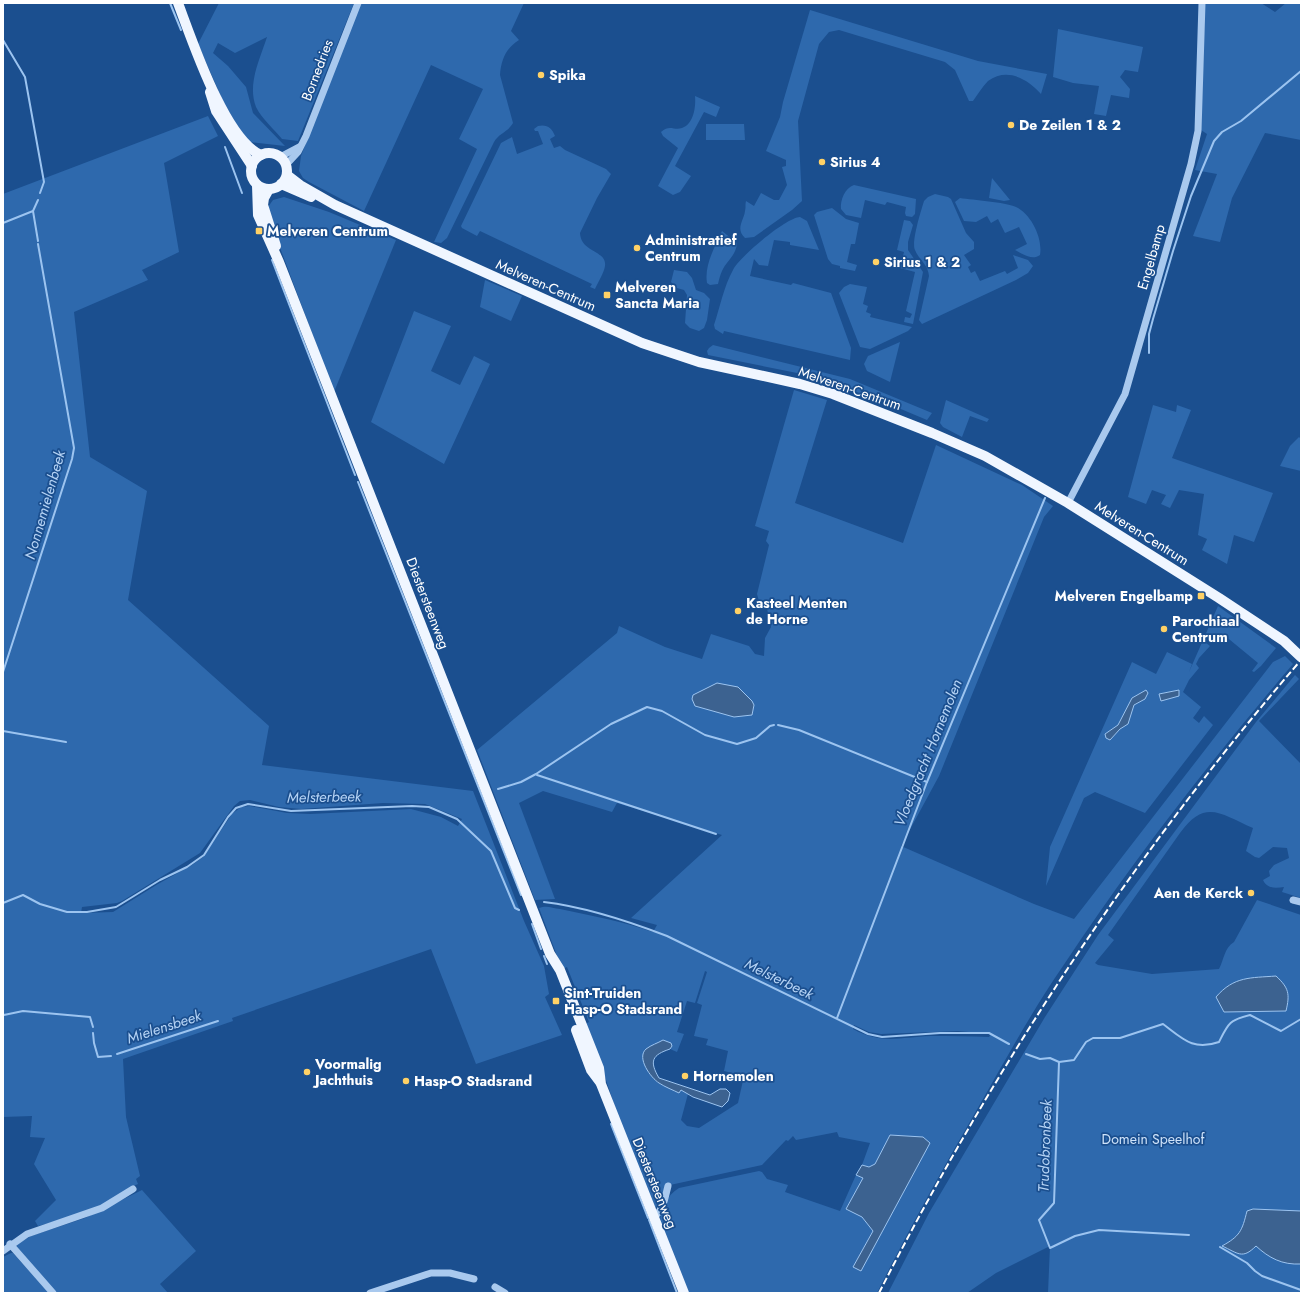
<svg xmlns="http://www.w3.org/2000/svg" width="1304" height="1296" viewBox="0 0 1304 1296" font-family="Jost,sans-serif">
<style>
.green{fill:#2e69ad;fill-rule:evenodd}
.water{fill:#3c6290;stroke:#9cc4f0}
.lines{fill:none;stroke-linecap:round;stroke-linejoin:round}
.stream{stroke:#9cc4f0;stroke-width:2}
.minor{stroke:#a9c9ee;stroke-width:7}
.major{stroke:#f0f6ff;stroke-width:10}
.rail{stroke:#fff;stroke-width:2;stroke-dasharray:7 3;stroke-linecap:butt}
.poi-dot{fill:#ffd166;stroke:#1b4f8f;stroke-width:1.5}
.labels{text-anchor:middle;stroke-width:3.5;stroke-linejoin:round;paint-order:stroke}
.street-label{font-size:14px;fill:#fff;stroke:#1b4f8f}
.poi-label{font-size:14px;font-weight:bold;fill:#fff;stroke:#1b4f8f;text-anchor:start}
.park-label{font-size:14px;fill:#cfe3fa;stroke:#1b4f8f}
.water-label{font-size:15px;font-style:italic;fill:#b5d3f5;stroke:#1b4f8f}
</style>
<rect width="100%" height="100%" fill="#1b4f8f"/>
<g class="green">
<path d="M219,3H354L298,141L282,139C274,129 262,119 256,107C247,84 260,59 267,37L235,53L218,43L213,53L228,66L246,87L253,113L285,146L249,142L235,122L223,101L198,44Z"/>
<path d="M360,3H524L511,31L519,40C506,48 501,60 500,75L513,123C508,132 499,133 494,142L447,238L441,243L434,242L477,149L459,139L483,89L431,65L364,211L309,182L303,178L299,171L301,156Z"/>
<path d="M1205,3H1261L1275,12L1286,3H1301V140L1265,133L1232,198L1220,242L1193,236L1217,174L1195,170L1207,134L1201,130Z"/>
<path d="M810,10L978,61L1047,74L1041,94C1028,79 1007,67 988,81C982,87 978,94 973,101H969L955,70L945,62L839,30L829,32L819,44L798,121L802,201L792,210L754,237L745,238C735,229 744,220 745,211C746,207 745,205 746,201L754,206L761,193L774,200H779L787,185L782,167L786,166V160L766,151L780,117L783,102Z"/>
<path d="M1058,29L1143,47L1138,72L1125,70L1120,77L1130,89L1129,98L1111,95L1106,116L1094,114L1099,86L1073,83L1053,77Z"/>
<path d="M695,96L720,107L716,117L704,112L675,166L691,176L680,192L673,195L658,186L678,148L663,136L661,132C670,124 674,131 682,128C694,124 696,106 695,96Z"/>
<path d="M208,116L218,136L164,163L179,252L142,270L148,280L74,312L90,457L147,491L128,600L269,726L262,765L473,791L524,921L544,966L549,994L545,997L562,1035L476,1064L431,949L232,1018L233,1021L123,1059L126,1117L140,1176L136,1179L138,1184C126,1189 117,1196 106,1203C85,1214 61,1220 38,1226L35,1221L56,1200L34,1164L45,1138L30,1137L32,1116L3,1117V194ZM250,800L279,807L301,809L383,803L425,804L462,819L458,826L441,817L411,809L310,814L287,813L250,806L241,807L232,814L203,857L192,865L158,884L113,912L81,913L82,907L117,903L122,901L200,853L234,806L240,801Z"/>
<path d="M706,124H744L745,140H706Z"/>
<path d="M538,126C547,124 552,128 555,136L550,139L554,148L560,146L565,150L606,169L611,174L597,198L580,233C581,253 607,250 605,266C604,273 598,282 595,289L590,287L592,284L480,231L477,236L462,228L461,226L501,143L512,137L517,154L543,144L538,131H535L534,129Z"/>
<path d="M992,178L1010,200L1004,201L989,198Z"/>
<path d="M854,185L916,199L915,214L912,217L906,216L905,213L906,207L887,202L885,205L865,200L861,218L846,215L841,209C840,200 845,188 854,185Z"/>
<path d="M935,194L948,197L951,199L966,233L974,242V249L964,255L971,265L968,267L971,273L975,271L980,281L1005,271L1007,274L1018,268L1013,255L1028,260L1033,266L1028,273L1016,280L922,324L919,320L929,276C928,264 919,260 915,250C911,242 921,211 924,201L928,197Z"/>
<path d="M284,197L329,212L396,240L334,392L276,237L268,207L273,200Z"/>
<path d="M960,198C974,200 1004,202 1016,207C1031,214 1043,238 1040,255C1032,261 1023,254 1015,250L1027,244L1019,227L1005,233L998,219L991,223L987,216L976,222L964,221L955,202Z"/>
<path d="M832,208L846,219L859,223L855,244H851L847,262L857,265L855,271L840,268V266L832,264L828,259L814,215L817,212Z"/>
<path d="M800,217L807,221L819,250L790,245V242L774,240L768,266L759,265L754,259L750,276L791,285L793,283L831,293L851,348L850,360L724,331L723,334L715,329L714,325C720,307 724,286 733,270C739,257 787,217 800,217Z"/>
<path d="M904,220L910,221L913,225L908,242V250L923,272L913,324L904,322L905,317L910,318L912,314L906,311L915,272L900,268L904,252L897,250Z"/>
<path d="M722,231L737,243C736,256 727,260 722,271C720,275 719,280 718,284L710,285L707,283C704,265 715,247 722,231Z"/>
<path d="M674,270L687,272L692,278L696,290L704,293L710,299L707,320L704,328L699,331L690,328L685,323L687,295L684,290L677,288L671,282Z"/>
<path d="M485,280L522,296L511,321L480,307Z"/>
<path d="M850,284L867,287L863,304L868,306L866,312L871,314L870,317L912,327L908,331L870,349L860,347L839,293L844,287Z"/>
<path d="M414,311L451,326L431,371L460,385L474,356L490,364L444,464L371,422Z"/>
<path d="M900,342L890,382L867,371L864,364L868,356Z"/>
<path d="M713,345L850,379L932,413L927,420L877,399L807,375L708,355L707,351L709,348Z"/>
<path d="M794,390L827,400L795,503L903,543L936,445L1022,485L1053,506L1044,517L939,776L901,846L1034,904L1074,919L1273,662L1285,656L1293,664C1211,760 1133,860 1063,966C1032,1011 1006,1059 979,1106C943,1168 909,1229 877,1293H688L660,1223C660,1210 667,1195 679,1188L759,1171L762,1172L767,1179L788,1185L785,1192L840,1211L856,1175L863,1178L847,1209L862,1217L873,1231L853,1267L930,1143L890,1135L875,1164L869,1167L862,1165L870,1143L839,1137L837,1132L796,1140L793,1136L788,1141L786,1140L762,1165L670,1185L655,1209L616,1110L600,1062L584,1025L589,1022L567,967L562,969L539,908C547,905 552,908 560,909C592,916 622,921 653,932L657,925L631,918L722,835L617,803L612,812L543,791L519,803L555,899L535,900L477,750L617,633L619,626L665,647L702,659L711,634L749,646L755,654L764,656L765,638L771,627L766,604L759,601L757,594L769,545L766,541L769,531L755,526ZM705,971L707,972L697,1003L702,1005L694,1036L708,1039L706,1045L728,1051L724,1071L744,1076L738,1103L699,1128L687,1126L681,1120L689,1090C654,1087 651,1083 646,1049L672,1046L670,1049L677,1052L684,1034L677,1032L687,1001L695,1003ZM854,1025L869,1032L881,1034L958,1031L991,1034L989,1037C970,1036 950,1036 931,1036C900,1037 882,1045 853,1029Z"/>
<path d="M946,400L989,419L987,422L970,416L962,437L943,427L940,423Z"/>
<path d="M1153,405L1176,412L1177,405L1191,410L1172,458L1273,493L1254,542L1234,535L1227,564L1202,550L1207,539L1198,535L1204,494L1179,490L1170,508L1161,504L1166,495L1152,490L1146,504L1128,497Z"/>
<path d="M1299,437L1301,439V471L1280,466L1290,446Z"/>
<path d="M1218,606L1276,648L1261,666L1254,672L1252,671L1258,663L1224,635L1209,636L1206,643L1210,646L1199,658L1196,664L1199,668L1189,680L1183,692L1201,707L1193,718L1199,723L1204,716L1213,725L1145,813L1095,792L1084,798L1046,886L1050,847L1132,662L1156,674L1167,652L1192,664L1189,672Z"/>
<path d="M1295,675L1299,679L1259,721L1301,764V898L1282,892L1284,887C1276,888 1267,889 1263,880L1270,876L1269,871L1274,865L1289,858L1287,848L1273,847L1259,858L1255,857L1246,851L1253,828C1221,814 1205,798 1180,833L1108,935L1114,940L1095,963L1098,965L1152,974L1219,969C1224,960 1224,948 1234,942L1257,900L1301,915V1293H1048L1050,1246L996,1273L967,1293H888L929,1213L1045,1017L1098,935L1256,722Z"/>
<path d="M142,1190L196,1251L160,1284L168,1293H56L15,1245L31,1236L85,1218Z"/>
<path d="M11,1253H13L49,1293H3V1257Z"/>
</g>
<g class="water">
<path d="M717,683L738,687L752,701L754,705L752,715L734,717L695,706L692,699L693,695Z"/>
<path d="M1146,690L1148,693L1145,699L1134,705L1128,724L1120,729L1110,740L1106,738L1105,734L1118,725L1132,698Z"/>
<path d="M1179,690V696L1161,701L1159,694Z"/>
<path d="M1276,976C1289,988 1290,994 1286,1011L1224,1012L1216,997C1234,976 1251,978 1276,976Z"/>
<path d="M663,1040L671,1043L672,1046L670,1049C652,1055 649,1061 659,1078L710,1095L720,1089H726L730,1093L728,1101L722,1107L693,1097L681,1090L679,1093C673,1090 665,1087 659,1083C651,1078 636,1058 646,1049C651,1045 658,1043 663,1040Z"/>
<path d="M890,1135L923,1137L930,1143L861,1271L853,1267L873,1231L862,1217L846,1209L863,1178L856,1175L862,1165L869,1167L875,1164Z"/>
<path d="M1253,1209L1301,1211V1264C1282,1265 1269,1258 1256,1246C1242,1260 1238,1253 1222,1246C1240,1236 1242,1231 1247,1211Z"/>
</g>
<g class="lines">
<g class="stream">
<path d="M170,3L181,30"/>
<path d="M3,40L25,77L44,182L40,193"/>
<path d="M225,147L242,193"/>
<path d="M33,211L38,200"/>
<path d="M3,223L33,211L38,241"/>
<path d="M272,260L355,475"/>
<path d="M1149,353V334L1153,319L1173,251L1191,196L1214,141L1222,132L1241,121L1301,71"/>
<path d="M358,482L521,895"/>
<path d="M3,672L72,459L74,448L38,244"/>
<path d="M778,725L799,730L927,782"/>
<path d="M3,731L66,742"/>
<path d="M537,775L716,834"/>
<path d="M498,789L521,782L536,774L611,724L647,707L662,711L705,735L737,744L756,738L770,726L774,725"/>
<path d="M544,902C586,907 628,921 667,936L868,1034L882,1037L940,1033H989L1009,1044"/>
<path d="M3,903L23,895L40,904L67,912H87L116,907L160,880L187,867L204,855L228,817L236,808L248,804L291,811L412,806L429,807L457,819L491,851L515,908L519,910"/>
<path d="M532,924L541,949"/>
<path d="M544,956L547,964"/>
<path d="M3,1014L4,1015L23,1011L90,1017L93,1027"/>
<path d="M837,1018L927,782L1045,498"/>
<path d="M93,1033L94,1043L98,1057L111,1056"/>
<path d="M117,1054L218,1021"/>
<path d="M1026,1054L1040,1059L1050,1058L1059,1062L1074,1060L1086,1042L1093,1038H1120L1163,1024C1183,1039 1193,1051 1219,1042C1228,1024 1229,1020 1250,1015L1281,1031L1301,1019"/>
<path d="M1059,1062L1054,1203L1039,1220L1050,1248L1075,1236L1099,1230L1189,1235"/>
<path d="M611,1124L648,1218"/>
<path d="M649,1220L677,1293"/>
<path d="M1220,1247L1247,1263L1255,1271L1262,1276L1301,1290"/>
</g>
<g class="minor">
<path d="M280,157L299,147"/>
<path d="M286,165L298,152L306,136L358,3"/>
<path d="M1068,503L1125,394L1191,164L1198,131L1202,3"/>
<path d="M1293,900L1301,902"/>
<path d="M654,1217C664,1209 665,1197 668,1186"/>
<path d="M10,1244L53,1293"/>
<path d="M3,1251L27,1234L102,1208L133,1189"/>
<path d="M495,1287L505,1293"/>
<path d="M370,1293L431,1273H450L474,1279"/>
</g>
<g class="major">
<path d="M178,3C192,40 225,140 261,155"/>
<path d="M210,92L216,111L252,166"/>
<circle cx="269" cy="171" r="18"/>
<path d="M287,175L300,185L335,205L642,343L699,362L800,384L833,394L932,433L985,456L1068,503L1219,598L1284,641L1301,657"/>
<path d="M281,184L311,197"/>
<path d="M257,185L258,215L279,262L550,954L560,970L599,1068L601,1084L684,1293"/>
<path d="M269,189L264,198L263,205L276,246"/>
<path d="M576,1030L591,1070L600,1082"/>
</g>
<path class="rail" d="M879,1293C994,1067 1135,852 1301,660"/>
</g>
<g class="poi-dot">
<circle cx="541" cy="75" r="4"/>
<circle cx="1011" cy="125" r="4"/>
<circle cx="822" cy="162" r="4"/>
<rect x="255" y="227" width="8" height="8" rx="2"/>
<circle cx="637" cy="248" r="4"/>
<circle cx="876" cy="262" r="4"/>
<rect x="603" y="291" width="8" height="8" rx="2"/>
<rect x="1197" y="592" width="8" height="8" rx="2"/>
<circle cx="738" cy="611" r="4"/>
<circle cx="1164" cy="629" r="4"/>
<circle cx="1251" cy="893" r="4"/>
<rect x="552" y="997" width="8" height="8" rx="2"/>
<circle cx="307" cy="1072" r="4"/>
<circle cx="685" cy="1076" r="4"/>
<circle cx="406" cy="1081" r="4"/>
</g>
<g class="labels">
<g class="street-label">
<text transform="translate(317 70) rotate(-69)" y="5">Bornedries</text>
<text transform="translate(1151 257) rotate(-74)" y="5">Engelbamp</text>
<text transform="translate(546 285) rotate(24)" y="5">Melveren-Centrum</text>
<text transform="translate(850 388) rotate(19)" y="5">Melveren-Centrum</text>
<text transform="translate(1142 533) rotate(32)" y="5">Melveren-Centrum</text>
<text transform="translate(428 603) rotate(69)" y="5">Diestersteenweg</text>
<text transform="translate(655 1183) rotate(68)" y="5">Diestersteenweg</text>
</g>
<g class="poi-label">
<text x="549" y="80">Spika</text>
<text x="1019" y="130">De Zeilen 1 &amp; 2</text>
<text x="830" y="167">Sirius 4</text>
<text x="267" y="236">Melveren Centrum</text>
<text x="645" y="245">Administratief<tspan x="645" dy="16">Centrum</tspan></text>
<text x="884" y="267">Sirius 1 &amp; 2</text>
<text x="615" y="292">Melveren<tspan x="615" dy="16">Sancta Maria</tspan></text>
<text x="1193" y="601" text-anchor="end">Melveren Engelbamp</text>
<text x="746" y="608">Kasteel Menten<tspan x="746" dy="16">de Horne</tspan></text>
<text x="1172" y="626">Parochiaal<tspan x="1172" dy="16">Centrum</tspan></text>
<text x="1243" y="898" text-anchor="end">Aen de Kerck</text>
<text x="564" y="998">Sint-Truiden<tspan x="564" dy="16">Hasp-O Stadsrand</tspan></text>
<text x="315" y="1069">Voormalig<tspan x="315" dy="16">Jachthuis</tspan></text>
<text x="693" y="1081">Hornemolen</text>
<text x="414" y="1086">Hasp-O Stadsrand</text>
</g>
<g class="park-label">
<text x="1153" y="1144">Domein Speelhof</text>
</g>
<g class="water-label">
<text transform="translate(45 505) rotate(-74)" y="5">Nonnemielenbeek</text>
<text transform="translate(928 753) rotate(-68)" y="5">Vloedgracht Hornemolen</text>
<text transform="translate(324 797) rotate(-1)" y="5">Melsterbeek</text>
<text transform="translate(779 979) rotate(26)" y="5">Melsterbeek</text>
<text transform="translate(164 1027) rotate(-18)" y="5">Mielensbeek</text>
<text transform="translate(1045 1146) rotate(-88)" y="5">Trudobronbeek</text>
</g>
</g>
<rect width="1304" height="1296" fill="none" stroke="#ffffff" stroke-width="8"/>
</svg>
